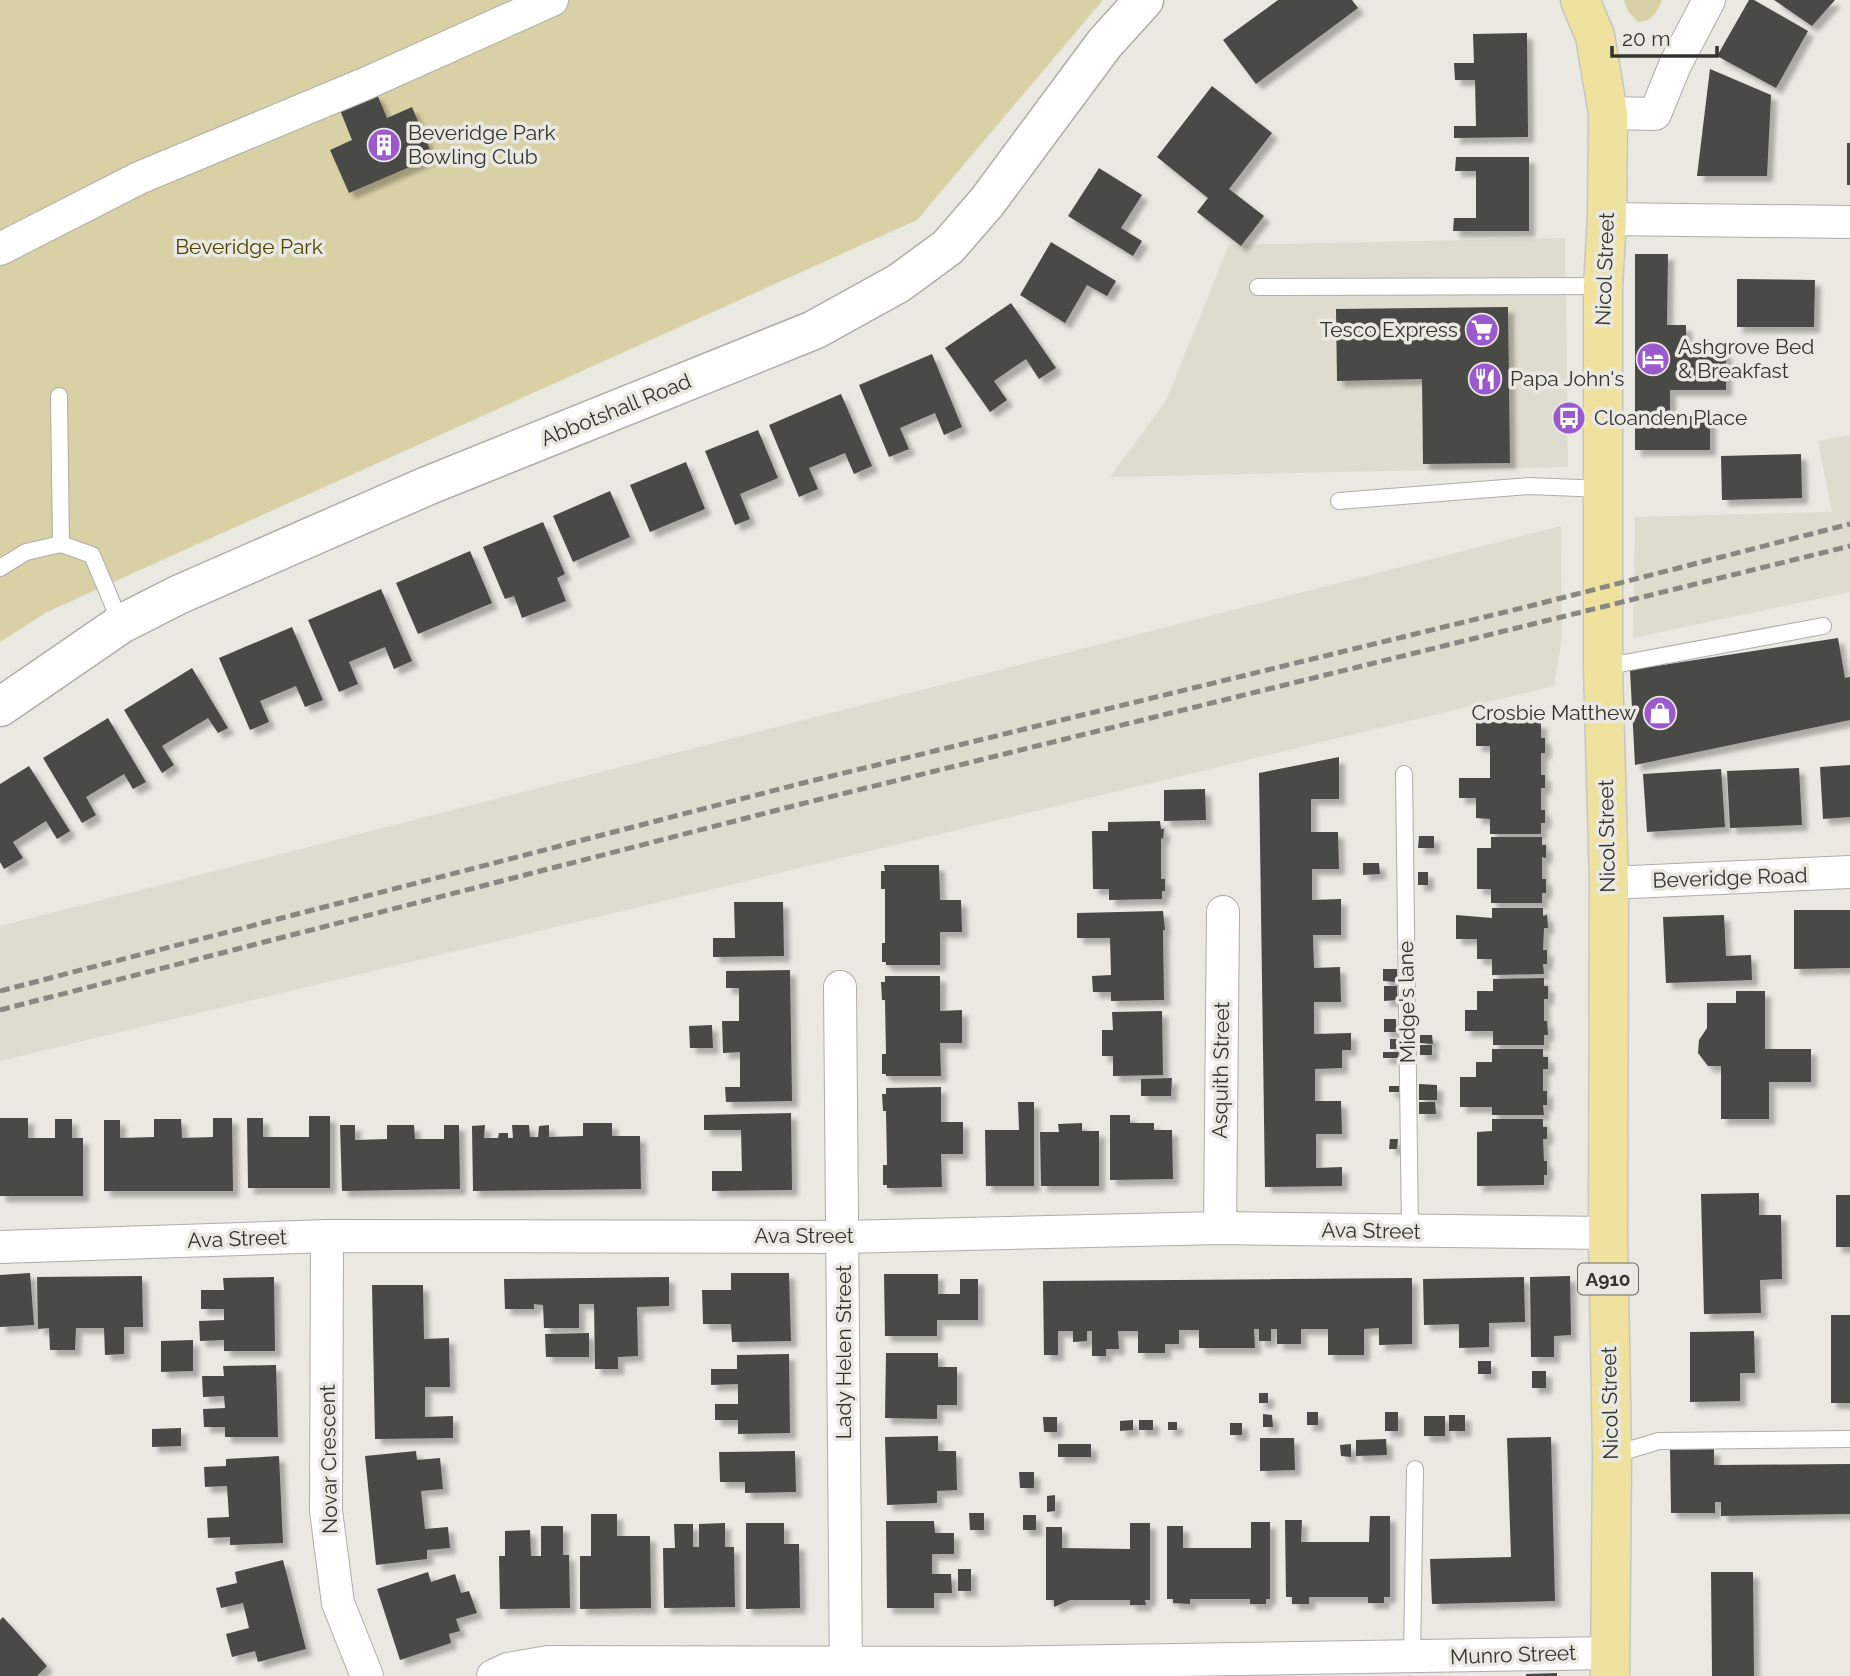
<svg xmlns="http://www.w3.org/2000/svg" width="1850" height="1676" viewBox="0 0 1850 1676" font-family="Raleway,sans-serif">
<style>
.built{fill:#dedcce}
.green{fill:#d9d1a6}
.building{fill:#4a4944;filter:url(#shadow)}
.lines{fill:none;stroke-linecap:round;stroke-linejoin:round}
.lane-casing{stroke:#aeada7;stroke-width:18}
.street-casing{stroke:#aeada7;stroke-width:34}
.secondary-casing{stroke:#aeada7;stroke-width:41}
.primary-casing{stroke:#c6c6c5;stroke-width:41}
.lane{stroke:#fff;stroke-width:16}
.street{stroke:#fff;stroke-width:32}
.secondary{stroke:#fff;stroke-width:38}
.primary{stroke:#efe29e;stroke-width:38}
.rail{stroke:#888883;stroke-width:5;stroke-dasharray:10 5;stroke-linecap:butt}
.labels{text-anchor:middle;stroke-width:7;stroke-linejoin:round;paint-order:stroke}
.shield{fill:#e9e8e1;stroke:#6a6965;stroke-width:2}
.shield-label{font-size:19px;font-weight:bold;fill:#333330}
.poi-label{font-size:21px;fill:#333330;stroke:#e9e8e1;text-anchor:start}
.park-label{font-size:21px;fill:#504400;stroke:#e9e8e1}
.street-label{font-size:21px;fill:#333330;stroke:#e9e8e1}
</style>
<defs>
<filter id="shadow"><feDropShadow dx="6" dy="6" stdDeviation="2" flood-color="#0004"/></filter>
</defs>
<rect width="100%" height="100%" fill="#e9e8e1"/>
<g class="built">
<path d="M1565,238L1568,467L1110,477L1166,401L1229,245Z"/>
<path d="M1850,435V592L1633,638L1635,517L1832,512L1818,441Z"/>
<path d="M1561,526L1562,638L1554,686L0,1061V926Z"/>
</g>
<g class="green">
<path d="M0,0H1103L917,220L47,612L0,642Z"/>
<path d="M1624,0H1662C1656,13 1653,21 1638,22L1628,11Z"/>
</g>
<g class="building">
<path d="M1278,0H1352L1358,8L1256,84L1223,40Z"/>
<path d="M1749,0H1754L1808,31L1776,88L1717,56Z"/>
<path d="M1774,0H1835L1812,26Z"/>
<path d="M1527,33L1528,137L1454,138V126H1476L1475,80H1455L1454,63H1474L1473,34Z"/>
<path d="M1710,69L1771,95L1767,176H1697Z"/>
<path d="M1212,86L1272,133L1229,189L1264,216L1241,246L1197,212L1208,198L1157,157Z"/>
<path d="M377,94L387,118L412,107L433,157L349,193L330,150L352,140L340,110Z"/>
<rect x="1847" y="143" width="3" height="42"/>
<path d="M1456,157H1529V231H1453L1454,218H1476V171H1455Z"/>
<path d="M1099,168L1142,195L1121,228L1142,241L1133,256L1068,216Z"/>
<path d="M1051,242L1116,281L1107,296L1087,285L1065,323L1020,295Z"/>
<path d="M1635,254H1668L1667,325H1686V351H1726V390H1670V416H1710V450H1635Z"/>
<path d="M1737,279L1815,280L1814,327H1737Z"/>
<path d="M1011,303L1056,368L1039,379L1026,359L994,381L1007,400L990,412L945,348Z"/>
<path d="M1508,307L1510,463L1423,464L1422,379L1337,381L1336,309Z"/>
<path d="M932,354L962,427L944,435L935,413L900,428L909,449L889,457L859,385Z"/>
<path d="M841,394L872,466L854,474L845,453L809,468L818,489L799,497L769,425Z"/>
<path d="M758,430L778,478L740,494L750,519L735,525L705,451Z"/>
<path d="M1801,454L1802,498L1722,500L1721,456Z"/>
<path d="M686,462L705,509L650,532L630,485Z"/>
<path d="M610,491L630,537L573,562L553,516Z"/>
<path d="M543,522L565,574L557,578L566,601L522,618L514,596L505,599L483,547Z"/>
<path d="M470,551L492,603L418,634L396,583Z"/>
<path d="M381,589L412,661L394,669L385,647L349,662L358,684L339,692L308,620Z"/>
<path d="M292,627L323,700L305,707L296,686L260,701L269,722L250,730L219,658Z"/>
<path d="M1838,638L1845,678L1850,677V720L1635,765L1630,670Z"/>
<path d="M192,668L228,728L218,733L208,718L162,746L174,765L162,773L124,710Z"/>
<path d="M108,718L146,782L133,789L124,774L86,797L96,815L82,823L43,758Z"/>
<path d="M1476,722H1541V738H1545V753H1541V775H1545V788H1541V810H1545V823H1541V834H1490V819L1476,818V798H1459V778H1490V746H1476Z"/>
<path d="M1339,757V799H1311V832H1338L1339,869H1312V900L1341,899V935H1313L1314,968L1340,967L1341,1002H1314V1034L1351,1033V1050H1342V1068L1315,1069V1101H1341L1342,1134H1316V1168L1342,1167V1186L1265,1187L1259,773Z"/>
<path d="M1850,765V817L1823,819L1820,767Z"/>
<path d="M29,766L70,831L57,839L46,821L13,842L23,858L4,869L0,862V784Z"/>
<path d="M1799,768L1802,825L1730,828L1727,771Z"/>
<path d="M1721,769L1725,827L1647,832L1643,774Z"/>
<path d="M1205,789L1206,820L1164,821V790Z"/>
<path d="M1160,821L1161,829H1164L1163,839L1161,838V879H1165V891H1162V899L1109,900V889H1093L1092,831H1108V822Z"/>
<path d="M1419,836H1434V848H1418Z"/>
<path d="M1491,837H1542V845H1546V858L1542,857V879H1546V893H1542V903H1491V889H1477V848H1491Z"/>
<path d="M1363,863H1379L1380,874L1363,875Z"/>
<path d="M884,865H939L940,900H961L962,932H940V965H886V962H882V943H885V889H881V871H885Z"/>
<rect x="1418" y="872" width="10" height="13"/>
<path d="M734,902H783L784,956L713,957V938H735Z"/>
<path d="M1492,908H1543V916L1547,915L1548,928H1544L1543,950H1547V964H1543L1544,974L1492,975V959H1477V939H1456V915L1492,918Z"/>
<path d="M1794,910H1850V968L1794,969Z"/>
<path d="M1163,911L1165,930H1163L1164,1000L1111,1001V992H1093L1092,976L1111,975L1110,938H1077V913Z"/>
<path d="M1724,915L1726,956L1751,955L1752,980L1666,983L1663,917Z"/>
<path d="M1383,969H1397V982L1383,981Z"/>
<path d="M790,970L792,1101L726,1102L725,1087H740V1052L723,1053L722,1021H739V988H726V971Z"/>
<path d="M885,976H940V1011L962,1010V1043H940L941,1076H886V1074H882V1054H886L885,1000H882L881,982H885Z"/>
<path d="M1544,978V986H1548V999H1544V1021H1547L1548,1035H1544V1045H1493V1031H1465V1010H1477V991H1493V979Z"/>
<path d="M1384,986H1397V1000L1384,1001Z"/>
<path d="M1736,991H1765V1049H1811V1082H1769V1119H1721V1066H1708L1698,1053L1699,1040L1707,1028V1003H1736Z"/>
<path d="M1162,1011L1163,1075L1113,1076V1056H1102V1030H1113L1112,1012Z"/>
<rect x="1384" y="1019" width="12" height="13"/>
<path d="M712,1025L713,1048H690L689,1026Z"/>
<path d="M1420,1035H1432L1433,1044L1420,1043Z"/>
<rect x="1390" y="1039" width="9" height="10"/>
<rect x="1420" y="1045" width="12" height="10"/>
<path d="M1492,1049H1543V1057H1548V1069H1543V1091H1547V1105H1543L1544,1115H1492V1107H1460V1077H1476V1062H1492Z"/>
<path d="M1383,1052H1399L1398,1058H1383Z"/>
<path d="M1172,1078L1171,1096H1141V1079Z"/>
<path d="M1419,1084L1437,1085V1100H1419Z"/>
<rect x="1389" y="1086" width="10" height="6"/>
<path d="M941,1087V1122H963V1154H941L942,1187L887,1188V1185H883V1165H887L886,1111H883L882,1094H886V1088Z"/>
<path d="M1018,1102H1034V1186H986L985,1130H1019Z"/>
<path d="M1419,1102H1435L1436,1114H1419Z"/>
<path d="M791,1113L792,1190L712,1191V1171H742L741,1130H704V1115Z"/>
<path d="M1110,1115H1130V1123H1154V1130H1172L1173,1179L1110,1180Z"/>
<path d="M309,1116H330V1188H248L247,1118H263V1137H309Z"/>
<path d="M0,1118H28V1138H55V1119H72V1138H83V1196H0Z"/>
<path d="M213,1118H232L233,1191H104V1120H120V1138L154,1137V1119H181L182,1138L213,1137Z"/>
<path d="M1492,1119H1543V1127H1547V1139H1543L1544,1161H1547V1175H1544V1185L1477,1186V1132L1492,1131Z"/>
<path d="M583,1123H612V1136H640L641,1189L473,1191L472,1126L485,1125L484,1138H498L499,1133H508V1138H513L512,1125H529L530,1137H538L539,1126L549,1125V1137L583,1136Z"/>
<path d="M1082,1123V1131H1099V1186H1041L1040,1132H1059L1058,1124Z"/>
<path d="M340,1125H355V1140L387,1139V1125H414L415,1139H444V1125H459L460,1189L342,1191Z"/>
<path d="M1390,1139H1398L1397,1149H1389Z"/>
<path d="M1759,1193V1215H1781L1782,1279L1760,1280L1761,1313L1704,1314L1701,1194Z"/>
<rect x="1836" y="1195" width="14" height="52"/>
<path d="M30,1273L34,1325L0,1327V1275Z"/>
<path d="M731,1273H789L791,1341L732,1342L731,1324H703L702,1290H731Z"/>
<path d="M884,1274H938V1294H960V1279H978V1320H937V1336H885Z"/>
<path d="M142,1276L143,1327H124V1354L105,1355L104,1328H76L75,1350H50L49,1328L38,1329L37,1277Z"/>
<path d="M1570,1276L1571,1335L1554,1336V1357H1531L1530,1277Z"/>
<path d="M274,1277L275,1351H224V1340L200,1341L199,1321L224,1320V1309H201V1290H224L223,1278Z"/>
<path d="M669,1277V1306L637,1307L638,1356L618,1357V1369H595L594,1304H579V1328H544L543,1305L534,1304V1309H505L504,1279Z"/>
<path d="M1524,1277L1525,1322L1489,1323V1347L1459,1348V1324L1424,1325L1423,1279Z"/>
<path d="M1412,1278V1344L1379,1345V1328L1364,1329V1355H1328V1329H1301V1344H1277V1329H1271V1341H1259V1329H1254L1255,1348H1199V1330H1179V1344H1165V1353H1138V1331H1118L1119,1349H1106V1356H1092V1331H1087V1341L1073,1342V1331H1058V1355H1044L1043,1281Z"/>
<path d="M372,1285H423L424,1339L449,1338L450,1387H425V1417L453,1416V1438L375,1439Z"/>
<rect x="1831" y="1315" width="19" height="88"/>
<path d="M1754,1331L1755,1373H1740V1401L1690,1402V1332Z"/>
<path d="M589,1333V1357H546L545,1334Z"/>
<path d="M193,1340V1371L161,1372V1341Z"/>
<path d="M886,1353H938V1367H957V1405H937V1419L885,1418Z"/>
<path d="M789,1354L790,1433L738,1434V1420H715V1404H738V1384L711,1385V1369H737V1355Z"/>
<rect x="1478" y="1361" width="13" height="13"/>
<path d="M276,1365L278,1437H225V1427H204L203,1409L225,1408L224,1396L203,1397L202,1376H224L223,1366Z"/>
<rect x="1532" y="1371" width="14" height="17"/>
<rect x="1259" y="1393" width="9" height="10"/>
<rect x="1307" y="1412" width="11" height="13"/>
<rect x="1385" y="1412" width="13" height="19"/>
<path d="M1263,1414L1272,1415L1273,1427H1263Z"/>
<rect x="1449" y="1415" width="16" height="16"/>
<rect x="1424" y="1416" width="21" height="20"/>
<path d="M1043,1417H1057V1432H1044Z"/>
<path d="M1133,1420V1430L1120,1431V1421Z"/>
<rect x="1139" y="1420" width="14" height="10"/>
<rect x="1168" y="1422" width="9" height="8"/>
<rect x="1230" y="1423" width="12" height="12"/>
<path d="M181,1428V1446L152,1447V1429Z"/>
<path d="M938,1436V1451H956L957,1490L937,1491V1503L887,1505L885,1437Z"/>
<path d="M1551,1437L1555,1601L1432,1604L1430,1559L1511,1557L1507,1438Z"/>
<path d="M1260,1438H1294L1295,1470L1260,1471Z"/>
<path d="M1386,1439L1387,1455L1356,1456V1440Z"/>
<rect x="1058" y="1444" width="33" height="13"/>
<path d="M1351,1444V1457L1341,1456L1340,1445Z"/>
<path d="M1714,1449V1465L1850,1464V1514L1721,1516V1502H1715V1513H1671L1670,1450Z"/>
<path d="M416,1451L417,1460L440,1458L443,1489L421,1491L425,1529L448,1527L450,1548L427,1550V1559L376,1565L365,1456Z"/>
<path d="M795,1451L796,1492L745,1493V1482H720L719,1452Z"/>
<path d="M279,1456L283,1543L230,1545V1537L208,1538L207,1518L229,1517L227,1486L205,1487L204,1467L226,1466V1459Z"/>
<path d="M1019,1472H1034V1488H1020Z"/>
<path d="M1055,1495V1511L1047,1512V1496Z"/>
<path d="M969,1513H984V1530H970Z"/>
<path d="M591,1514H617V1536H650L651,1608L580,1609V1556H591Z"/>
<rect x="1023" y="1515" width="13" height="15"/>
<path d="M1370,1516H1390V1597H1384V1603H1368V1597H1309V1604H1292V1597H1286L1285,1520H1302L1301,1542H1369Z"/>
<path d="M886,1521H934L935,1533H954V1554H932V1574H951L952,1593H934V1608H887Z"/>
<path d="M1251,1522H1270V1599H1266V1604H1250V1599H1190V1604L1173,1603V1599H1167V1526H1183V1548H1251Z"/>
<path d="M725,1523V1547H734L735,1607L664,1608L663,1548H675L674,1524H693V1547H699V1524Z"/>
<path d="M746,1523H784V1544H799L800,1608L746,1609Z"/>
<path d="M1130,1523H1150V1600H1145L1146,1605H1130V1600H1070L1054,1607V1600H1046V1527H1062V1548L1130,1549Z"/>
<path d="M541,1526H563V1555H569L570,1608L500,1609L499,1556H505V1531L530,1530L531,1556H541Z"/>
<path d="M283,1560L306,1649L258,1662L255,1651L232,1657L226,1634L249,1628L243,1603L221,1608L216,1588L237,1583L235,1572Z"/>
<rect x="958" y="1569" width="13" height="22"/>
<path d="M428,1572L431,1582L455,1574L461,1593L469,1591L477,1613L456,1619L460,1631L449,1634L451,1643L400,1660L377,1589Z"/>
<path d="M1711,1572H1753L1754,1676H1712Z"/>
<path d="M3,1617L47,1666L37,1676H0V1620Z"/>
<path d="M1557,1673V1676H1526V1674Z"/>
</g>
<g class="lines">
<defs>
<g id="lane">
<path d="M1258,287L1603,286"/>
<path d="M59,396L61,544"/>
<path d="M1339,501L1529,486L1603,489"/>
<path d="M0,568L26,552L61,544L92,555L121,624"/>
<path d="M1603,667L1823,626"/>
<path d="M1404,774L1410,1231"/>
<path d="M1612,1455L1659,1441L1850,1439"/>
<path d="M1412,1658L1415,1469"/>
</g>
<g id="street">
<path d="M1608,113L1655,114L1675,65L1709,0"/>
<path d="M1607,219L1850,222"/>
<path d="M0,249L139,178L367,83L552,0"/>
<path d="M1609,883L1850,872"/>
<path d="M840,987L846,1676"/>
<path d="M1220,1228L1223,912"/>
<path d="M327,1236L326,1511L338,1603L367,1676"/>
<path d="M0,1247L327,1236L843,1237L1220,1228L1608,1233"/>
<path d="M493,1676L508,1669L548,1662L991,1663L1610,1653"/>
</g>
<path id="secondary" d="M0,707L121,624L178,595L427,486L814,330L899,283L948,247L987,202L1105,43L1144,0"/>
<path id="primary" d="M1580,0L1595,36L1608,113L1607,219L1603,286V667L1609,883L1608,1233L1612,1455L1610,1676"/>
</defs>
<use href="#lane" class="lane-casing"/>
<use href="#street" class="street-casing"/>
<use href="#secondary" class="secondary-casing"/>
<use href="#primary" class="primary-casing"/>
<use href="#lane" class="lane"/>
<use href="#street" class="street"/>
<use href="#secondary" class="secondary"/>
<use href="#primary" class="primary"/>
<g class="rail">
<path d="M0,991L799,784L1534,605L1850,524"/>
<path d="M0,1010L801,804L1850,546"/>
</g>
</g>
<defs>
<symbol id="building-disc" viewBox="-11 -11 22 22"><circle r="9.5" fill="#9b59ce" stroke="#e9e8e1"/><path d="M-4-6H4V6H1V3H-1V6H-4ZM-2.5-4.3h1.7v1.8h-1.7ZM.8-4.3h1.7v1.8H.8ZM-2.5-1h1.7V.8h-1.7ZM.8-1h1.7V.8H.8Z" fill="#fff"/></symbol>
<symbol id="supermarket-disc" viewBox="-11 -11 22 22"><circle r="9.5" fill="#9b59ce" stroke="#e9e8e1"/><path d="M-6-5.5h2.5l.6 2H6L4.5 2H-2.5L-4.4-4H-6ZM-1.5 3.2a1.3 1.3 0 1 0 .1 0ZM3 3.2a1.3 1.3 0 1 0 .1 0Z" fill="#fff"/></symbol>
<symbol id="hotel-disc" viewBox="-11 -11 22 22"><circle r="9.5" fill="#9b59ce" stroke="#e9e8e1"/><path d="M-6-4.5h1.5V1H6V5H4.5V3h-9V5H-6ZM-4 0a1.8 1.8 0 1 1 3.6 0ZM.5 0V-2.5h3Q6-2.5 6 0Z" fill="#fff"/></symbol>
<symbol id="restaurant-disc" viewBox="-11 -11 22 22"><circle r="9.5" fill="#9b59ce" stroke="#e9e8e1"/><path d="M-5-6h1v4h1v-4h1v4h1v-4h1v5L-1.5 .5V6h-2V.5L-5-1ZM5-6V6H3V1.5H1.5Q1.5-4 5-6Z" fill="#fff"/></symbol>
<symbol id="bus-disc" viewBox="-11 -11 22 22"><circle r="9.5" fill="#9b59ce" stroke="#e9e8e1"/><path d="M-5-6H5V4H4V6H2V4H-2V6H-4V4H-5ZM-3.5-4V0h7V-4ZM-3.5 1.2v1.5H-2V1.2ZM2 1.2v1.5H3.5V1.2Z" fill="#fff"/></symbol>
<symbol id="shop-disc" viewBox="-11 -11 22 22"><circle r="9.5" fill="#9b59ce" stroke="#e9e8e1"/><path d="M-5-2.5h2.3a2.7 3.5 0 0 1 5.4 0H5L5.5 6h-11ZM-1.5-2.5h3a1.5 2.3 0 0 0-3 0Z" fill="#fff"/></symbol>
</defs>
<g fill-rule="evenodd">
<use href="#building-disc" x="365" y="126" width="38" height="38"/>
<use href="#supermarket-disc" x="1463" y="311" width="38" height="38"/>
<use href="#hotel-disc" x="1634" y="340" width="38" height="38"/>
<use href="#restaurant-disc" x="1466" y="360" width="38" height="38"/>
<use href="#bus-disc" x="1550" y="399" width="38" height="38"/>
<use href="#shop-disc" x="1641" y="694" width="38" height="38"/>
</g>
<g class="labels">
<rect class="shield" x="1578" y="1263.5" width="60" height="31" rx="5"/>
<g class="shield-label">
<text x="1608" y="1286">A910</text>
</g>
<g class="poi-label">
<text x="408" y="140">Beveridge Park<tspan x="408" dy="24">Bowling Club</tspan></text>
<text x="1458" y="337" text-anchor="end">Tesco Express</text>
<text x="1678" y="354">Ashgrove Bed<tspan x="1678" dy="24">&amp; Breakfast</tspan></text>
<text x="1510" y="386">Papa John's</text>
<text x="1594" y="425">Cloanden Place</text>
<text x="1636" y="720" text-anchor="end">Crosbie Matthew</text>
</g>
<g class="park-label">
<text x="249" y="254">Beveridge Park</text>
</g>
<g class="street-label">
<text transform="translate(1605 269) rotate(-88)" y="7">Nicol Street</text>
<text transform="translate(616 410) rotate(-22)" y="7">Abbotshall Road</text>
<text transform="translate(1607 836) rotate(-91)" y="7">Nicol Street</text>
<text transform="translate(1730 878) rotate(-2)" y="7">Beveridge Road</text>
<text transform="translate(1407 1002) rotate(-91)" y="7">Midge's lane</text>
<text transform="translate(1221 1070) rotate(-89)" y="7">Asquith Street</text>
<text transform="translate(1371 1231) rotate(1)" y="7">Ava Street</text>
<text x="804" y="1243">Ava Street</text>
<text transform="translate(237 1239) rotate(-2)" y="7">Ava Street</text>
<text transform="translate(844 1352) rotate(-90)" y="7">Lady Helen Street</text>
<text transform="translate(1610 1403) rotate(-91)" y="7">Nicol Street</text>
<text transform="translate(329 1459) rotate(-91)" y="7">Novar Crescent</text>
<text transform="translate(1513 1655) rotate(-2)" y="7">Munro Street</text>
</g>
</g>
<path d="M1612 46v10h105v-10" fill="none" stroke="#333330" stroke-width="3.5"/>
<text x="1622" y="46" font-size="21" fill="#333330" stroke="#e9e8e1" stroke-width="5" paint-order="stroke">20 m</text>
</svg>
